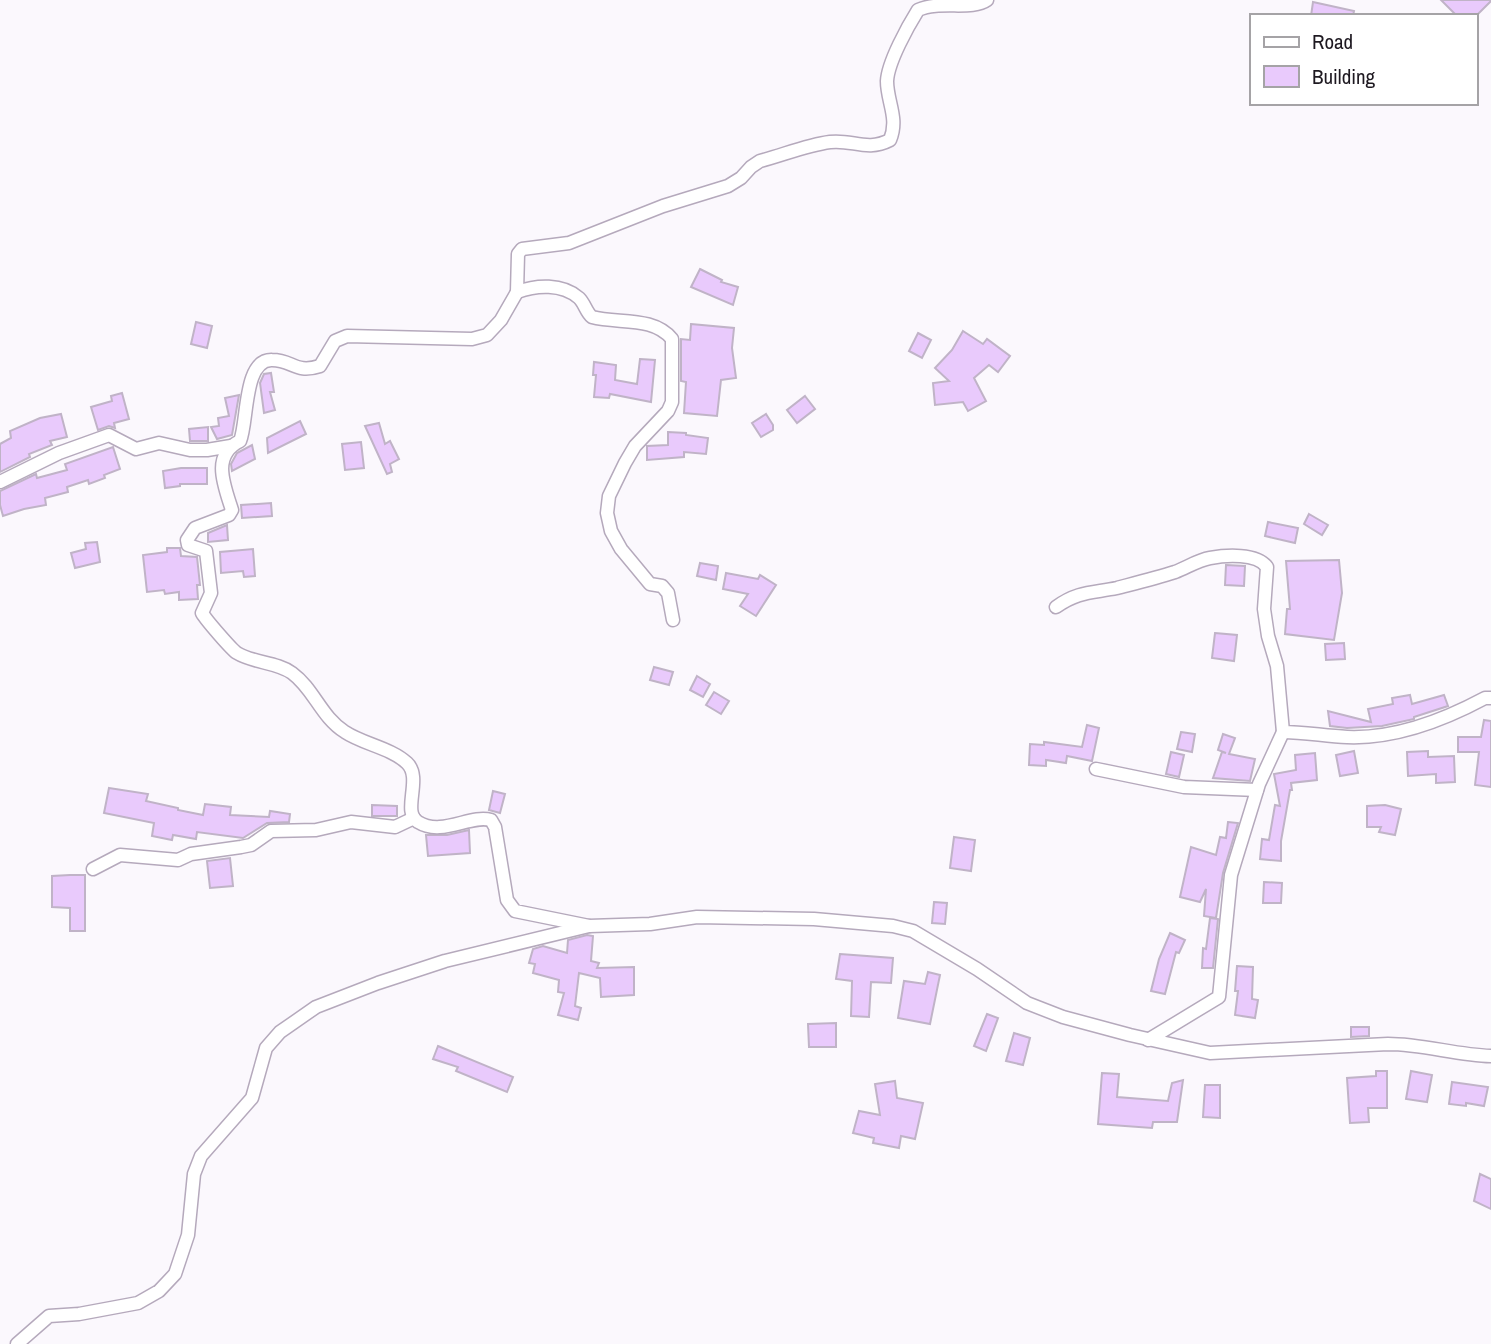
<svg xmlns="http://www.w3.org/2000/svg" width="1491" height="1344" viewBox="0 0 1491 1344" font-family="'Archivo Narrow',sans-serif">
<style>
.building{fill:#e9cafc;stroke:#c0b3c7;stroke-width:2}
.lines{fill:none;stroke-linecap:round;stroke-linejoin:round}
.street-casing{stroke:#b5a9bc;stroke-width:15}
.street{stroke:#fff;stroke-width:12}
</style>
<rect width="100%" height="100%" fill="#fbf8fd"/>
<g class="building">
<path d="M1441,0H1491V1L1476,16H1457Z"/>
<path d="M1313,2L1354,11L1353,16H1311Z"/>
<path d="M700,269L722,280L721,282L738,287L733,305L691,287Z"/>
<path d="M196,322L212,326L207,348L191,344Z"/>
<path d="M691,324L734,328L732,348L736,378L721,380L717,416L684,413L686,382L681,381V339L690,340Z"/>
<path d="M963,331L983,344L987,339L1010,356L998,372L989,365L974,378L986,401L968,411L963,402L935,405L933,383L949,381L935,368L952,350Z"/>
<path d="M918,333L931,340L922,358L909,351Z"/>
<path d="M640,359L655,360L651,402L610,394L609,398L594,397L596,375H593L594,362L616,365L615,380L637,384Z"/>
<path d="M271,373L274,392H270L275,410L264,413L260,383L264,374Z"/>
<path d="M122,393L129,419L114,423L115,428L109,426L98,430L91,407L112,401L111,396Z"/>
<path d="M239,395L232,435L217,439L211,427L219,426L218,418L229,416L225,398Z"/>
<path d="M805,396L815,409L797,423L787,410Z"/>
<path d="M61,414L67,437L50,441L52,445L29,454L30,457L0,472V444L11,438L10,431L40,418Z"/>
<path d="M766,414L773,425V430L761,437L752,423Z"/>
<path d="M300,421L306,434L268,453L267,438Z"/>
<path d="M379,423L385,444L390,441L399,459L390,464L392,472L387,474L365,426Z"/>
<path d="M208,427V441H190L189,429Z"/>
<path d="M668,432L686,433V435L708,438L706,454L684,452V457L647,460V446L668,445Z"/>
<path d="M361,442L364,468L345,470L342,444Z"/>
<path d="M252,445L255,459L232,471L231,464L237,453Z"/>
<path d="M113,447L120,469L104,475L105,478L89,484L88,480L67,487L68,492L45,498L46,505L24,509L3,516L0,505V491L36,474L37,478L67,470L65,464Z"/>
<path d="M181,468H207V484H180V486L165,488L163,471Z"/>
<path d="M271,503L272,516L242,518L241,505Z"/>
<path d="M1309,514L1328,525L1322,535L1304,524Z"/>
<path d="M1268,522L1298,528L1295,543L1265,536Z"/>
<path d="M227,525L228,540L208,542V533Z"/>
<path d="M97,542L100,562L75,568L71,553L86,549L85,543Z"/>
<path d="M167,548H180L181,556L197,557L200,585H197L198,599L179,600V592L165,594L164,590L147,592L143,555L167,552Z"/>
<path d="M253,549L255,576L244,577L243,571L221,573L220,552Z"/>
<path d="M1339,560L1342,593L1334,640L1285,634L1287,609H1290L1286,561Z"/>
<path d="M700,563L718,566L716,580L697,576Z"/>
<path d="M1226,565L1245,566L1244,586L1225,585Z"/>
<path d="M726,573L758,579L760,575L776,585L756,616L740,606L748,594L723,589Z"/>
<path d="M1215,633L1237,635L1234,661L1212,658Z"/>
<path d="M1344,643L1345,659L1326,660L1325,644Z"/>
<path d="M654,667L673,672L669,685L650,680Z"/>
<path d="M697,676L710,684L703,697L690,690Z"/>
<path d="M714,692L729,701L721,714L706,705Z"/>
<path d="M1410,695L1412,704L1444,695L1448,706L1414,717V719L1382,726L1347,728L1330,726L1328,711L1371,722L1368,709L1393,704L1392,698Z"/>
<path d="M1484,720L1491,721V787L1475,785L1479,752H1458V737H1481Z"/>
<path d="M1087,725L1099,728L1092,761L1067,756L1066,763L1046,760V766L1029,765L1030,744L1044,745V742L1082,747Z"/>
<path d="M1181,732L1195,734L1192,752L1177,749Z"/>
<path d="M1223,734L1235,738L1229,754L1255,759L1250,781L1213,778L1222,752L1226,753L1218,750Z"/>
<path d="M1354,751L1358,773L1340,776L1336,755Z"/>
<path d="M1428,751V757L1454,756L1455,782L1436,783V774L1408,776L1407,752Z"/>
<path d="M1171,752L1184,755L1179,777L1166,774Z"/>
<path d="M1315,753L1317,780L1291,783L1292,790H1290L1281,841V861L1260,859L1262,839L1269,840L1275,805L1280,806L1274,774L1296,770L1295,755Z"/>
<path d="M109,788L148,794L146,801L178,808V810L203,815L205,804L231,807L230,815L269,817L270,811L290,814L289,822L267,823L243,838L197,832L196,839L173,835L172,840L152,836L154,823L104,813Z"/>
<path d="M493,791L505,794L500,813L489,810Z"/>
<path d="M372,805L397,806V816H372Z"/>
<path d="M1385,805L1401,809L1395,835L1379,832L1381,827H1367V806Z"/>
<path d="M1228,822L1238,823L1223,873L1216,918L1204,916L1206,889L1200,902L1180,897L1191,847L1216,855L1220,837L1226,838Z"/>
<path d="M469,830L470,853L428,856L426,835H447Z"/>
<path d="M954,837L975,840L971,871L950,868Z"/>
<path d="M230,858L233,886L210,888L207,861Z"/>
<path d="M70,875H85V931H70V908L52,907V876Z"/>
<path d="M1264,882L1282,883L1281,903H1263Z"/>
<path d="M934,902L947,903L945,924L932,923Z"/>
<path d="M1210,918L1218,919L1213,968H1202L1203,948L1206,949Z"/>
<path d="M1170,933L1185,940L1179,953L1176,952L1165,994L1151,991L1159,959Z"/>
<path d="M587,935L593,936L591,961L599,963L597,968L634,967V995L601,997L600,978L579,973L575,1006L581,1008L578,1020L558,1015L564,993L558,992L559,980L533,973L535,964L529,963L533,949L543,946L567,953L568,940Z"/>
<path d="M840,954L893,958L891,983L871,982L869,1017L851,1016L852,981L836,979Z"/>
<path d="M1237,966L1253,967L1252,999L1258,1000L1255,1018L1235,1015L1238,991H1235Z"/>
<path d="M928,972L940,975L930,1024L898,1018L904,981L925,984Z"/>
<path d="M987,1014L998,1018L986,1051L974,1046Z"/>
<path d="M836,1023V1047H809L808,1024Z"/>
<path d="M1351,1027H1369V1036L1351,1037Z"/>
<path d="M1014,1033L1030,1038L1023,1065L1006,1061Z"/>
<path d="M438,1046L513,1077L507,1092L456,1071L458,1067L433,1059Z"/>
<path d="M1376,1071H1387V1108H1368L1369,1122L1350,1123L1347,1078L1376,1076Z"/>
<path d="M1411,1071L1432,1075L1427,1102L1406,1099Z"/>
<path d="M1102,1073L1119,1074L1117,1097L1168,1101L1172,1083L1183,1080L1177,1122H1153L1152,1128L1098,1124Z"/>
<path d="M895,1081L897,1098L923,1103L915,1139L901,1136L899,1148L873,1143L874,1138L853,1133L859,1111L880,1115L875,1084Z"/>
<path d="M1452,1082L1488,1087L1484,1106L1466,1103V1106L1449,1104Z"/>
<path d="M1205,1085H1220V1118L1203,1117Z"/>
<path d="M1480,1174L1491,1179V1209L1474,1201Z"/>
</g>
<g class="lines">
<defs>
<g id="street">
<path d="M517,292C536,285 562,283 579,298C585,304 586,312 592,317C619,324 653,316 672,339V402L668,411L635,446L625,463L609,496L607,513L611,531L621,549L650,584L662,586L668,593L673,620"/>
<path d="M0,482L59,453L109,435L136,449L159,443L190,450H207L231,446"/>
<path d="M1056,607C1078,591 1093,593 1117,588C1136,583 1156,578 1175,572C1186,568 1198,560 1210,558C1226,555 1257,553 1267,567L1264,609L1268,636L1277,666L1283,732C1304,732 1325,736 1347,737C1395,739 1444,720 1485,698H1491"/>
<path d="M1096,769L1184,787L1257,790"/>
<path d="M93,869L120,855L178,860L191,854L241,847L251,845L271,831L316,830L351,822L395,827L414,818"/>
<path d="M589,926L515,911L507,900L495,827L491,820C470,814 442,837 418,822C401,812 423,778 407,763C391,748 363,744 345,732C321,717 314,689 292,673C277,662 253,663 237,653C232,650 206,620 202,613L211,593L206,551L188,545L187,540L195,528L229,515L232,510C224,485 211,455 240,441C248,423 243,359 272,360C293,360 295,374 320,366L335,341L347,336L472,339L487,335L501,320L517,292L518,254L522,249L569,243L663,206L728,186L741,178L751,167L760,161C783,155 807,145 830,142C852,139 867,152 890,140C899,118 887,102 887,81C888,62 908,26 918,10C940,0 972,11 987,0"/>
<path d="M1148,1040L1219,997L1231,875L1259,784L1283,732"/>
<path d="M17,1344L49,1316L79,1314L138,1303L159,1291L175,1274L188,1235L194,1174L201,1156L252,1098L266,1048L280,1032L316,1007L378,983L445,961L589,926L650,924L697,917L814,919L893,926L913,931L977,969L1027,1003L1063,1017L1130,1035L1210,1053L1388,1044C1423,1044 1456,1055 1491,1056"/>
</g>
</defs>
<use href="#street" class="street-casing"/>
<use href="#street" class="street"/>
</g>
<rect x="1250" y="14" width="228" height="91" fill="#ffffff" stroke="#a5a3a6" stroke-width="2"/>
<rect x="1264" y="37" width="35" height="10" fill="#ffffff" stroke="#a5a3a6" stroke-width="2"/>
<text x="1312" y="49" font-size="21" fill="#1e1921">Road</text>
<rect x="1264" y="66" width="35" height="21" fill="#e9cafc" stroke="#a5a3a6" stroke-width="2"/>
<text x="1312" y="84" font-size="21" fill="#1e1921">Building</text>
</svg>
